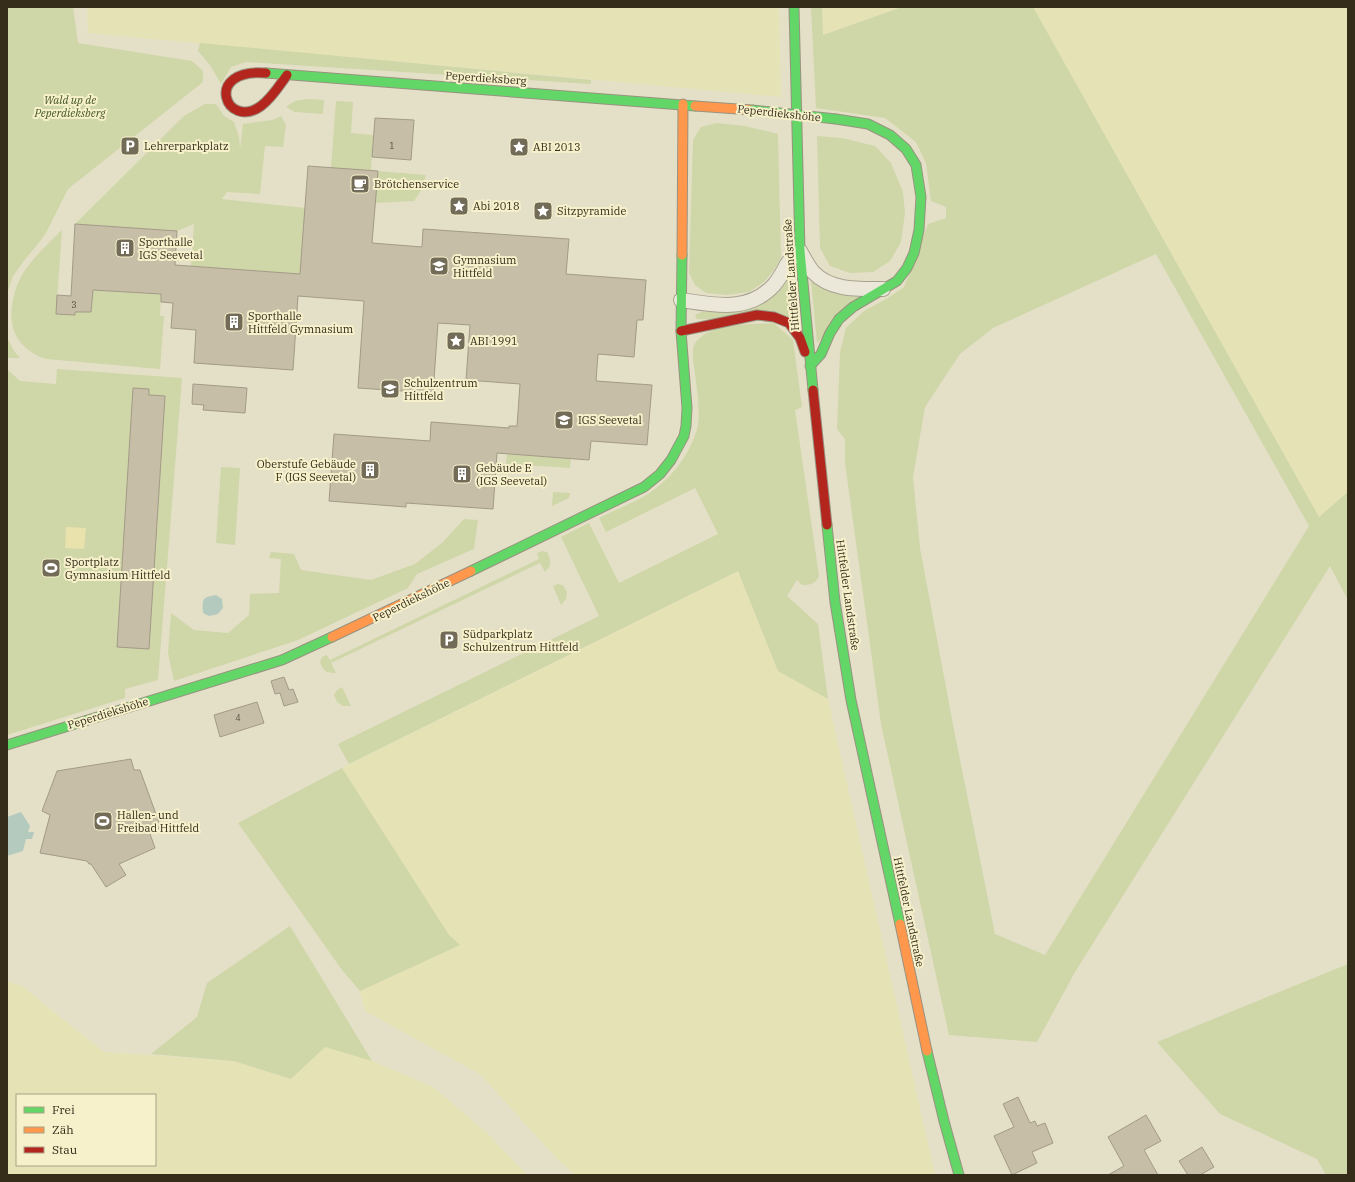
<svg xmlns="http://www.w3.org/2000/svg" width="1355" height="1182" viewBox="0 0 1355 1182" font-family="'IBM Plex Serif',serif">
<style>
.farmland{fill:#e5e3b6;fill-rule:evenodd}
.green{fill:#cfd6a8;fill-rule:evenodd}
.sand{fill:#eae2ac}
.water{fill:#b4cabf}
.building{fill:#c7bea8;stroke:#a39a87}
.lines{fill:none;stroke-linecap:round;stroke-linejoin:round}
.street-casing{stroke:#a8a391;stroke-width:16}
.fast-casing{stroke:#989281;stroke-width:11}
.slow-casing{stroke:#989281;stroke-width:11}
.jam-casing{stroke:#989281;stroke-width:11}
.street{stroke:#ebe8d9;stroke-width:14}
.fast{stroke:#63d668;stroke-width:9}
.slow{stroke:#ff974d;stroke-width:9}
.jam{stroke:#b3261e;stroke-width:9}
.fast-bridge-casing{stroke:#989281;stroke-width:11;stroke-linecap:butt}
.fast-bridge{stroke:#63d668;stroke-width:9}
.labels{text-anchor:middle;stroke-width:4;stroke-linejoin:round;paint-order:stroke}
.number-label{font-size:9px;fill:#5a503e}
.street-label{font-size:11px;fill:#352c1a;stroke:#f7f1cb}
.park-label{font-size:11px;font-style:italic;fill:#3e5320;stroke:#f7f1cb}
.poi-label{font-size:11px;fill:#352c1a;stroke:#f7f1cb;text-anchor:start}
</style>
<rect width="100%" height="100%" fill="#e4e0c7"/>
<g class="farmland">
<path d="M87,7H779L781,97L88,33Z"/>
<path d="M822,7H902L823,35Z"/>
<path d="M1033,7H1348V492L1319,517Z"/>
<path d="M738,571L778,671L828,699L935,1175H576L559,1161L480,1074L365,1011L360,991L460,945L449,935L342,768Z"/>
<path d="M7,981L24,987L40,1001L104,1052L234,1061L291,1079L325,1047L363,1057L433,1087L487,1133L527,1175H7ZM17,1095H155V1165H17Z"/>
</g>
<g class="green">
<path d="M7,7H73L78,43L192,61L203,71V82L68,189L47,231L41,240L23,262L13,276L7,294Z"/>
<path d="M811,7H822L823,35L902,7H1033L1319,517L1348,492V600L1330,566L1075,972L1037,1042L949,1035L881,724L845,463V439L837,429L840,352L846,328L864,311L888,298L904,287L928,224L946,218V207L931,201L926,163L916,142L885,118L816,108ZM1156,254L1309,526L1045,955L995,934L954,730L920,548L913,477L925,407L960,354L993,328Z"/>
<path d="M200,43L591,80V84L246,62L231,67L221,84L210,65L198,51Z"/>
<path d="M307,99L324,100L323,114L295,112L286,107L295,101Z"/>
<path d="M336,101L353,102L351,133L373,135L371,171L331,168Z"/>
<path d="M205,104H216L224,116L234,122L239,137L240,149L243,124L272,120L281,116L286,125L283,147L265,146L260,194L227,192L222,199L305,208L300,274L191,266L194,224L177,231L75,224L184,116Z"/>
<path d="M717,123L745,126L778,134L781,258L774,270L764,282L749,292L727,295L706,293L695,285L689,273L693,140L701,127Z"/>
<path d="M817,136L842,138L875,146L891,163L903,192L905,213L901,242L890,261L873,272L850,273L830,266L820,248Z"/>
<path d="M378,171L426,175L422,189L414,201L375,203Z"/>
<path d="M62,230L56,314L75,315V312H91L93,290L161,294L160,316H164L160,369L46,359C16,349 6,325 14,296C15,290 17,284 20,279C28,262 49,243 62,230Z"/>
<path d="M791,275L795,321L697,319L695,316L697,314L702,312L739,311L758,306L778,293Z"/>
<path d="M811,280C827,293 842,295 862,295L817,343Z"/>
<path d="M774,323L793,340L802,407L795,410L819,576C815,584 811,585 802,585L797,580L787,596L818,624L828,699L778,671L738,571L349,764L338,744L599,616L561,537L589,523L619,583L718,534L695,488L606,532L599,518C615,510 633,503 648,494C671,479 689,456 697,429C701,415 697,389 695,374C694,366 690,348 696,342C712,322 750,325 774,323Z"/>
<path d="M7,337L14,351L20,358H7Z"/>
<path d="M7,369L20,381L56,384L57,369L182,378L158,680L125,689V698L7,735Z"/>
<path d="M507,454L571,458L570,468L506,464Z"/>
<path d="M221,467L240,468L235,545L216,543Z"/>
<path d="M553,492L570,493L569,498L552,506Z"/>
<path d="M464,519L478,520L474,549L417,574L408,588L298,640L174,681L168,653L171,613L194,630L228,633L249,615L250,594L279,593L281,559L269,558L271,552L294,554L301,570L371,580L415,564L443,542Z"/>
<path d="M542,551L547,552L550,559V566L545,572L540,563L331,663L336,673C326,673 323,671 320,662L322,657L327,655L330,660L539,559L537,553Z"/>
<path d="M558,584L563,585L567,592L566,599L561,605L553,586Z"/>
<path d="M342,687L351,706H343L337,702L334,695L337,690Z"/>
<path d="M342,768L449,935L460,945L360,991L342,970L238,823Z"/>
<path d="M290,926L372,1061L325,1047L291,1079L234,1061L151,1054L197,1017L207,983Z"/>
<path d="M1348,964V1175H1326L1317,1159L1220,1114L1157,1042Z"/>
</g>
<path class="sand" d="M66,527L86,528L84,549L65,548Z"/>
<g class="water">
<path d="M216,595L222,599L223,608L218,614L209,616L203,613C202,599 202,597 216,595Z"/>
<path d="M21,812L30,826L28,832H34L32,839H26L23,851L7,856V817Z"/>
</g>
<g class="building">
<path d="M375,118L414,120L411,160L372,157Z"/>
<path d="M308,166L378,171L372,243L422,247L423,229L569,239L566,274L646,280L643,320H637L634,357L598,354L596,381L652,385L647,445L591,441L589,460L497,453L493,509L406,503V507L329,501L334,434L430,441L431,422L509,428V426H517L520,384L466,380L470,325L438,323L433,393L358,388L364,301L298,296L293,370L194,363L196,330L171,328L173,303L161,302V294L93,290L91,312H75V315L56,314L57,295L71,296L75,224L177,231L175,265L300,274Z"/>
<path d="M193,384L247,388L245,413L203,410L204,405L192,404Z"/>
<path d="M133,388L149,389V395L165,396L149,649L117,647Z"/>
<path d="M284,677L289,690L293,689L298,702L284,706L280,693L275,694L271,681Z"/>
<path d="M257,702L264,723L220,737L214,715Z"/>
<path d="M131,759L134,770H140L161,828L149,831L155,848L119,864L126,875L106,887L91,864H89L87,861L40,853L50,815L42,811L57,771Z"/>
<path d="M1018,1097L1030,1123L1035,1121L1037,1126L1045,1123L1053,1143L1032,1152L1037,1163L1012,1175L994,1136L1014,1127L1003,1104Z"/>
<path d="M1146,1115L1161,1141L1144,1150L1158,1175H1108L1124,1166L1108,1137Z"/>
<path d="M1202,1147L1214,1167L1200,1175H1188L1179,1161Z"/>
</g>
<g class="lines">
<defs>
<path id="street" d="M681,300C715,305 748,313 774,285C780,278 783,272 787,264C790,259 796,255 800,251C804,258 808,266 813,272C831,291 859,289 883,289"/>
<g id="fast">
<path d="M794,7L800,251L813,390"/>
<path d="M266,73L695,106"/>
<path d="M810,366L821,354L830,333L839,319L853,307L897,281L907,268L914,253L919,230L921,197L916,165L906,149L890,135L868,124L836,119"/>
<path d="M827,525L835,602L851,700L900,924"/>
<path d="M471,571L644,487L660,474L671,460L684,436L686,426L687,408L681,331L682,255"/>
<path d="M7,745L282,660L332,637"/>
<path d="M927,1051L944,1121L959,1175"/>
</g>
<g id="slow">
<path d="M695,106L752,110"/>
<path d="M682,255L683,104"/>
<path d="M332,637L471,571"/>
<path d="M900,924L927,1051"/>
</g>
<g id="jam">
<path d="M266,73C202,68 226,131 261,106C272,98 279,86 287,75"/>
<path d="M681,331L757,315L774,317L789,323L800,338L805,352"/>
<path d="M813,390L827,525"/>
</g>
</defs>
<use href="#street" class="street-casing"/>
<use href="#fast" class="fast-casing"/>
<use href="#slow" class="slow-casing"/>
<use href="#jam" class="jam-casing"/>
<use href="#street" class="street"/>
<use href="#fast" class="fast"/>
<use href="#slow" class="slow"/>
<use href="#jam" class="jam"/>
<defs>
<path id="fast-bridge" d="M752,110L836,119"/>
</defs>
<use href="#fast-bridge" class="fast-bridge-casing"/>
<use href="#fast-bridge" class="fast-bridge"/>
</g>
<defs>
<symbol id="parking-square" viewBox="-11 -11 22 22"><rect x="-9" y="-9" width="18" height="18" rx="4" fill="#726b57" stroke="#f7f1cb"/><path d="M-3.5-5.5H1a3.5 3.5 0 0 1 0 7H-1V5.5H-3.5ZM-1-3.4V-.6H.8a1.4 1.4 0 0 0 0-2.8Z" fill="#fff"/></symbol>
<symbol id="sight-square" viewBox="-11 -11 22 22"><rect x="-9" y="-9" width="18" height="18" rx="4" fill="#726b57" stroke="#f7f1cb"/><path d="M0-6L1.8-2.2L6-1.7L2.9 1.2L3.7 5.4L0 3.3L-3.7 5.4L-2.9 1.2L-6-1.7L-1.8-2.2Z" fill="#fff"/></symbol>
<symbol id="cafe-square" viewBox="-11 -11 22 22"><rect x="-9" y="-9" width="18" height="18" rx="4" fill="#726b57" stroke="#f7f1cb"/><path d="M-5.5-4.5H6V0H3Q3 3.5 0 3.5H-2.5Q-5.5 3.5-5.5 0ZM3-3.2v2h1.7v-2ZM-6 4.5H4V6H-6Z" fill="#fff"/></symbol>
<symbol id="building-square" viewBox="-11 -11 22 22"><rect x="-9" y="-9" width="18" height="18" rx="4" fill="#726b57" stroke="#f7f1cb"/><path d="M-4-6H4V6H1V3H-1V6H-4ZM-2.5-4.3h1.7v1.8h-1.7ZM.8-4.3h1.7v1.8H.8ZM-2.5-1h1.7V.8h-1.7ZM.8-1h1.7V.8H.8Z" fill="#fff"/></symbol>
<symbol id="school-square" viewBox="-11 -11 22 22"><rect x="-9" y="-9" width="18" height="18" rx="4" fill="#726b57" stroke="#f7f1cb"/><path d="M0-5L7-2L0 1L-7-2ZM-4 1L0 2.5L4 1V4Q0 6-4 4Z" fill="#fff"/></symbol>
<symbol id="stadium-square" viewBox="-11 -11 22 22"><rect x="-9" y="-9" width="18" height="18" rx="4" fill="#726b57" stroke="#f7f1cb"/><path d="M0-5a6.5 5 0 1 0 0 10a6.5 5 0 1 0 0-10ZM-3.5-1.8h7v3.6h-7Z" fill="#fff"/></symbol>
</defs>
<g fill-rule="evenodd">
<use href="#parking-square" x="119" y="135" width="22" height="22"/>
<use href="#sight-square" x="508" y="136" width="22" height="22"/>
<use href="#cafe-square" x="349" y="173" width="22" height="22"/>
<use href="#sight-square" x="448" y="195" width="22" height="22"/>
<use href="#sight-square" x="532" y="200" width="22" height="22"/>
<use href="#building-square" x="114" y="237" width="22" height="22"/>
<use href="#school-square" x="428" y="255" width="22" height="22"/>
<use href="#building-square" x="223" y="311" width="22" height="22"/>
<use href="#sight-square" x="445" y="330" width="22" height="22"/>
<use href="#school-square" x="379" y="378" width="22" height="22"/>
<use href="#school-square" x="553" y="409" width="22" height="22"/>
<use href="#building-square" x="359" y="459" width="22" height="22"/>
<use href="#building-square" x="451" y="463" width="22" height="22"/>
<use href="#stadium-square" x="40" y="557" width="22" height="22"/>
<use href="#parking-square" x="438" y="629" width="22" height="22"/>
<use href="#stadium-square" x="92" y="810" width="22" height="22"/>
</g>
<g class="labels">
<g class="number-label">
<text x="392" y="149">1</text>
<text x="74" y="308">3</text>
<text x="238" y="721">4</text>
</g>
<g class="street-label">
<text transform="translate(486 78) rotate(4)" y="4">Peperdieksberg</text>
<text transform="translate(779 113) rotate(6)" y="4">Peperdiekshöhe</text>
<text transform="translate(791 275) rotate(-94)" y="4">Hittfelder Landstraße</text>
<text transform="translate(848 595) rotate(82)" y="4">Hittfelder Landstraße</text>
<text transform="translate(411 600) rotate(-26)" y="4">Peperdiekshöhe</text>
<text transform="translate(108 713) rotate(-17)" y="4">Peperdiekshöhe</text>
<text transform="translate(909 912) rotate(78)" y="4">Hittfelder Landstraße</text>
</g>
<g class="park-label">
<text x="70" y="104">Wald up de<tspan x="70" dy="13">Peperdieksberg</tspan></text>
</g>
<g class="poi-label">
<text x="144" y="150">Lehrerparkplatz</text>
<text x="533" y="151">ABI 2013</text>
<text x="374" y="188">Brötchenservice</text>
<text x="473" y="210">Abi 2018</text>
<text x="557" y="215">Sitzpyramide</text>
<text x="139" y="246">Sporthalle<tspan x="139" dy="13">IGS Seevetal</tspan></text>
<text x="453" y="264">Gymnasium<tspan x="453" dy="13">Hittfeld</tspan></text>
<text x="248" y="320">Sporthalle<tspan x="248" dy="13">Hittfeld Gymnasium</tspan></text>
<text x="470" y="345">ABI 1991</text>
<text x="404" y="387">Schulzentrum<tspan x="404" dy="13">Hittfeld</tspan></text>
<text x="578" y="424">IGS Seevetal</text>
<text x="356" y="468" text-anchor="end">Oberstufe Gebäude<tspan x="356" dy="13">F (IGS Seevetal)</tspan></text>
<text x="476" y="472">Gebäude E<tspan x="476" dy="13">(IGS Seevetal)</tspan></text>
<text x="65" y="566">Sportplatz<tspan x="65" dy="13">Gymnasium Hittfeld</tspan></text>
<text x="463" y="638">Südparkplatz<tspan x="463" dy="13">Schulzentrum Hittfeld</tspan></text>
<text x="117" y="819">Hallen- und<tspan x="117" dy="13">Freibad Hittfeld</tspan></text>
</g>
</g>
<rect width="1355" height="1182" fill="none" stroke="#352c1a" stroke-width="16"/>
<rect x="16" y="1094" width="140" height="72" fill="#f7f1cb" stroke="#a9a284"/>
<rect x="24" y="1107" width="20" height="6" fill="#63d668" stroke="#a9a284"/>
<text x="52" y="1114" font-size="12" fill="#352c1a">Frei</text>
<rect x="24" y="1127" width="20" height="6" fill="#ff974d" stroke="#a9a284"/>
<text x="52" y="1134" font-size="12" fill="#352c1a">Zäh</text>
<rect x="24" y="1147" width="20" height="6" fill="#b3261e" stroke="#a9a284"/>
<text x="52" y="1154" font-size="12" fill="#352c1a">Stau</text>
</svg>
